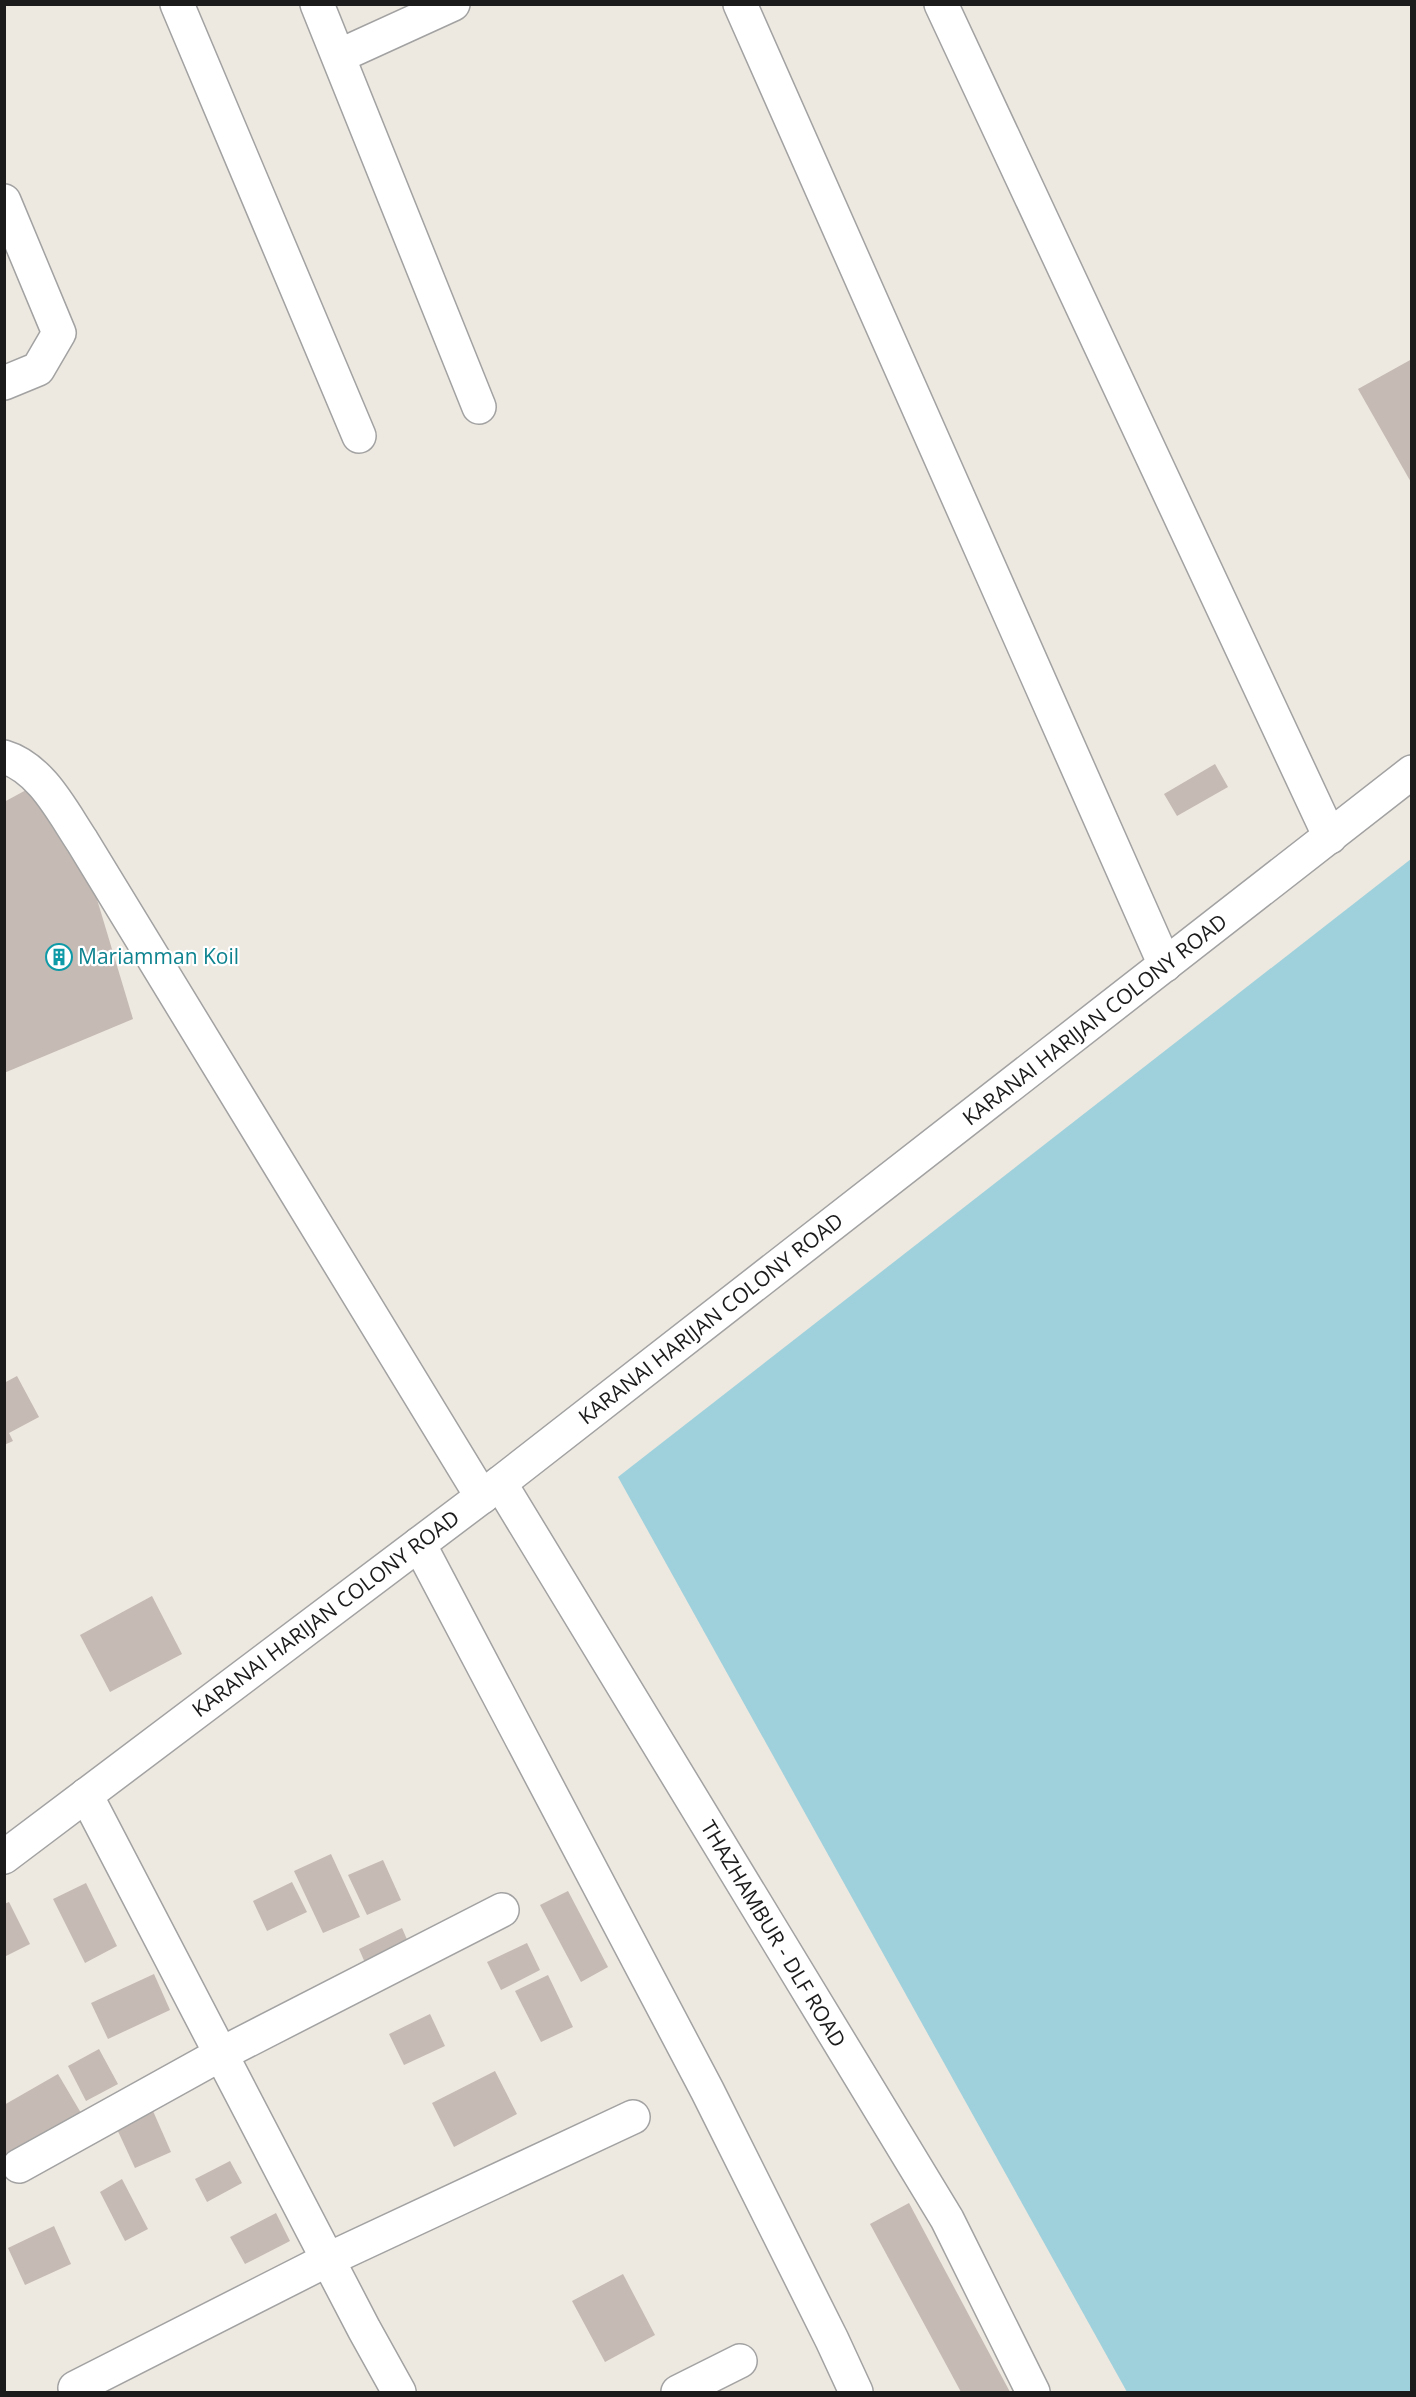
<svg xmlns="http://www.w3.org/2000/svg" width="1416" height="2397" viewBox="0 0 1416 2397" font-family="'Open Sans',sans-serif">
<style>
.water{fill:#9fd1dc}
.building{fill:#c5bab4}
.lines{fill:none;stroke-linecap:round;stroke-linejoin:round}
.minor-casing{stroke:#a2a2a2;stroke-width:36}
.minor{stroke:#fff;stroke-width:33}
.labels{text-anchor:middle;stroke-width:4.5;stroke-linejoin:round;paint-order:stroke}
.culture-label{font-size:21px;fill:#0d838f;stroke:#fff;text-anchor:start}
.street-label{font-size:21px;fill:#1b1b1b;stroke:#fff}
</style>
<rect width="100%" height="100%" fill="#ede8e0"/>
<path class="water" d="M1411,859V2392H1127L618,1477Z"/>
<g class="building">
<path d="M1412,359V484L1358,389Z"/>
<path d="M1215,764L1228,787L1177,816L1164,794Z"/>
<path d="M28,789L96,896L133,1019L4,1073V802Z"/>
<path d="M17,1376L39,1417L9,1433L13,1441L4,1445V1383Z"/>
<path d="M152,1596L182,1654L110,1692L80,1635Z"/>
<path d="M331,1854L360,1917L323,1933L294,1871Z"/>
<path d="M383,1860L401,1900L367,1915L348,1875Z"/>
<path d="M292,1882L307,1912L267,1931L253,1901Z"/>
<path d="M86,1883L117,1946L85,1963L53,1899Z"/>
<path d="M568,1891L608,1967L581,1982L540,1905Z"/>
<path d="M9,1902L30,1944L4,1957V1904Z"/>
<path d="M402,1928L409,1944L366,1965L359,1949Z"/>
<path d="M527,1943L540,1970L501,1990L487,1962Z"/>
<path d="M154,1974L170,2010L108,2039L91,2003Z"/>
<path d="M548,1975L573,2027L541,2042L515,1991Z"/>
<path d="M430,2014L445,2046L404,2065L389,2034Z"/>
<path d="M99,2049L118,2084L86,2101L68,2066Z"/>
<path d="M495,2071L517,2114L454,2147L432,2103Z"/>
<path d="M58,2074L81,2113L4,2159V2105Z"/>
<path d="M153,2111L171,2152L135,2168L116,2127Z"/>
<path d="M230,2161L242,2183L207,2202L195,2179Z"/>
<path d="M122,2179L148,2229L125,2241L100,2192Z"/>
<path d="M909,2203L1010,2392H961L870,2224Z"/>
<path d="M276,2213L290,2241L245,2264L230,2237Z"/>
<path d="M54,2226L71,2264L25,2285L8,2248Z"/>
<path d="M623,2274L655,2335L605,2362L572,2301Z"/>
</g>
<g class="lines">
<defs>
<g id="minor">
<path d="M177,4L359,436"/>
<path d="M317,4L479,407"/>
<path d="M740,4L1165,965"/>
<path d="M941,4L1330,837"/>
<path d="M339,56L453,4"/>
<path d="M4,201L59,333L38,369L4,383"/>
<path d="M4,757C41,768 62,811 82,841L482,1497"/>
<path d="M500,1483L947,2219L1033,2392"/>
<path d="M419,1544L707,2090L832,2340L856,2392"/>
<path d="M86,1795L364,2329L399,2392"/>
<path d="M4,1857L500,1483L1412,772"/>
<path d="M19,2166L221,2054L502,1910"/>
<path d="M75,2388L329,2259L633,2117"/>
<path d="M678,2392L740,2361"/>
</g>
</defs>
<use href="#minor" class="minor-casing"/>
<use href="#minor" class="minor"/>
</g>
<defs>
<symbol id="building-ring" viewBox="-11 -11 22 22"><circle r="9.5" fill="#fff" stroke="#0f9aa8" stroke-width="1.5"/><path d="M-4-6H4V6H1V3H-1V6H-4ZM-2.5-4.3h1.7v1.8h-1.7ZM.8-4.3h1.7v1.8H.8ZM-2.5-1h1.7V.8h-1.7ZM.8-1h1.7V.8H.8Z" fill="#0f9aa8"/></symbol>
</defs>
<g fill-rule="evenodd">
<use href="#building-ring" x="44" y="942" width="30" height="30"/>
</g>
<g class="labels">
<g class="culture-label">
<text x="78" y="964">Mariamman Koil</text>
</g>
<g class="street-label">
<text transform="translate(1095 1020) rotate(-38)" y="7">KARANAI HARIJAN COLONY ROAD</text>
<text transform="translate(711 1319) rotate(-38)" y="7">KARANAI HARIJAN COLONY ROAD</text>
<text transform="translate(326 1614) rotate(-37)" y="7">KARANAI HARIJAN COLONY ROAD</text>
<text transform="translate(773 1934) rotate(59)" y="7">THAZHAMBUR - DLF ROAD</text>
</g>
</g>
<rect width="1416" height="2397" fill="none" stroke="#1b1b1b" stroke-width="12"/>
</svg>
